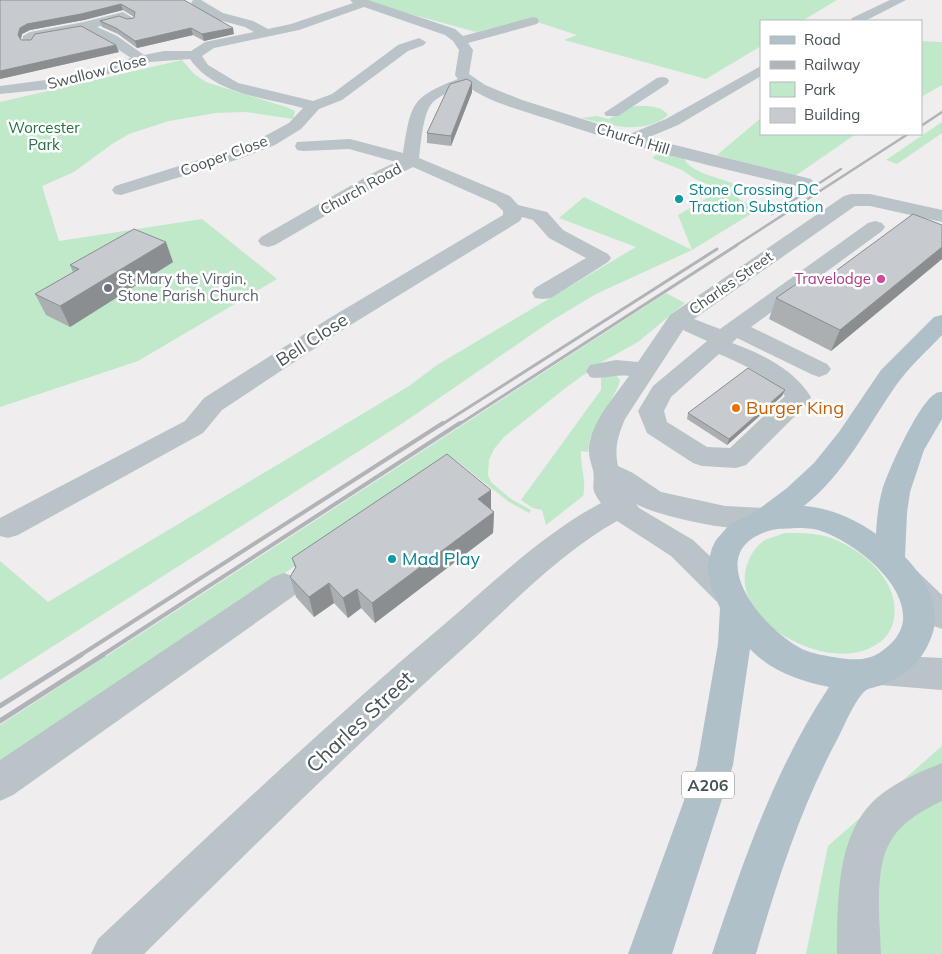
<svg xmlns="http://www.w3.org/2000/svg" width="942" height="954" viewBox="0 0 942 954" font-family="Mulish,sans-serif">
<style>
.green{fill:#c0e9ca}
.lines{fill:none;stroke-linecap:round;stroke-linejoin:round}
.minor{fill:#bac3c8;fill-rule:evenodd}
.major{fill:#afc0c9;fill-rule:evenodd}
.rail-far3{stroke:#b0b3b7;stroke-width:2.5}
.rail-far2{stroke:#b0b3b7;stroke-width:3}
.rail-far1{stroke:#b0b3b7;stroke-width:4}
.rail{stroke:#b0b3b7;stroke-width:5}
.wall{fill:#abafb2}
.shaded-wall{fill:#8b8e91}
.building{fill:#c7cbcf;stroke:#8b8e91}
.culture-dot{fill:#0f9aa8;stroke:#fff;stroke-width:2}
.hotel-dot{fill:#d1479c;stroke:#fff;stroke-width:2}
.worship-dot{fill:#6b7280;stroke:#fff;stroke-width:2}
.food-dot{fill:#e8710a;stroke:#fff;stroke-width:2}
.labels{text-anchor:middle;stroke-width:5;stroke-linejoin:round;paint-order:stroke}
.far-street-label{font-size:15px;fill:#475258;stroke:#fff}
.far-park-label{font-size:15px;fill:#21713f;stroke:#fff}
.far-culture-label{font-size:15px;fill:#0d838f;stroke:#fff;text-anchor:start}
.far-worship-label{font-size:15px;fill:#5b616d;stroke:#fff;text-anchor:start}
.far-hotel-label{font-size:15px;fill:#b23c85;stroke:#fff;text-anchor:end}
.shield{fill:#fff;stroke:#7e868a;stroke-width:1}
.shield-label{font-size:16px;font-weight:bold;fill:#475258}
.street-label{font-size:18px;fill:#475258;stroke:#fff}
.food-label{font-size:18px;fill:#c56008;stroke:#fff;text-anchor:start}
.culture-label{font-size:18px;fill:#0d838f;stroke:#fff;text-anchor:start}
.near-street-label{font-size:21px;fill:#475258;stroke:#fff}
</style>
<rect width="100%" height="100%" fill="#efeded"/>
<g class="green">
<path d="M359,0H837L802,21H761V46L706,79L564,40L577,35L528,19L476,32Z"/>
<path d="M921,41L942,42V85L921,97Z"/>
<path d="M182,60L194,74L206,82L286,107L295,111L293,119L246,112L216,113L169,121L129,134L112,144L74,172L42,186L59,241L202,219L277,279L138,361L0,407V102Z"/>
<path d="M636,106C647,106 661,105 668,115C644,136 608,125 581,118L597,116L609,119L626,108Z"/>
<path d="M761,118V134H856L795,176L717,155Z"/>
<path d="M942,122V133L897,164L886,160Z"/>
<path d="M661,151L684,157C686,171 719,178 732,183L740,200L759,209L692,250L596,294L551,321L403,423L0,680V561L48,602L409,386L437,365L636,247L559,218L584,197L692,250L678,215L721,190L695,179L682,170L654,159L653,157Z"/>
<path d="M666,293L685,303L638,342L602,362L568,386L504,437L494,449L489,460L488,475L491,482L511,499L531,510L529,513L509,502L453,458L219,618L0,761V725Z"/>
<path d="M616,375L620,380L618,387L590,438L588,452L581,451C580,465 587,483 583,496L546,525L542,510L533,508L521,500L601,390V377Z"/>
<path d="M785,533C802,533 819,533 834,539C865,552 900,582 894,618C892,632 884,641 872,647C825,673 725,619 748,562C752,552 758,544 767,539C773,537 780,535 785,533Z"/>
<path d="M942,746V954H806L828,846Z"/>
</g>
<g class="lines">
<g class="minor">
<path d="M193,0H201L223,13L253,21L268,29L291,24L353,3L350,0H368L455,29L463,36L533,17L537,18L539,21L537,24L468,43L473,50L469,74L485,85L522,100L630,134L666,119L761,66V76L678,125L647,138L811,179L814,183L811,187L805,188C719,168 632,148 548,119C521,110 490,103 467,86C456,90 444,93 434,101C423,110 421,143 419,158L510,196L518,205L547,212L563,230L608,254L611,258L608,262L551,298L543,299L535,298L532,293L535,288L586,258L549,238L533,220L522,217L520,221L344,329L222,410L203,433L18,535L8,538L0,536V518L185,421L204,398L328,319L503,215V211L496,204L413,167L385,181L275,245L268,247L261,245L258,241L261,237L373,173L396,162L349,149L303,151L297,150L295,146L297,142L350,139L403,153C411,105 410,97 458,79L455,75L459,50L453,41L445,35L364,7L299,30L214,48L202,56L208,65L238,83L313,101L332,94L398,45L419,38L426,42L424,45L408,51L342,100L319,109L301,129L275,145L239,159L121,195L115,194L112,190L115,186L227,151L263,137L289,123L303,108C265,98 214,94 190,59L150,62L59,88L0,94V86L69,77L131,58L107,42L83,30L36,39L34,45H24L22,42L23,36L30,32L84,22L123,12L136,20L134,23L130,24L121,20L97,27L117,36L144,55L164,51H191L205,42L254,32L245,27L215,19L193,6L191,3Z"/>
<path d="M890,0H906L865,21H850L852,18Z"/>
<path d="M662,77L667,78L669,81L667,84L618,116H606L604,113L657,78Z"/>
<path d="M851,194H870L942,210V222L870,206H855L694,319L720,329L868,223L875,221L882,223L885,227L882,231L751,327L827,364L831,369L827,374L819,377L811,374L737,338L732,343C762,354 794,369 811,397L808,403L746,465L736,468L702,466L693,463L647,433L638,411L653,386L707,341L683,330L625,419C618,436 614,448 618,466L633,473L661,492L725,506L766,508L776,511L780,519L776,527C748,536 662,518 636,504L639,508L693,540L738,583L743,592L738,601L727,605L716,601L671,556L617,521C560,553 513,603 466,646C355,745 250,850 144,954H91L98,939C211,834 322,727 440,628C492,584 541,535 601,503C588,486 596,487 593,470C591,463 588,455 589,447C592,421 615,396 629,376C615,374 602,380 590,377L586,371L590,365L616,360L638,362L670,315L844,196ZM719,354C743,364 768,376 785,396L730,448L707,447L667,422L664,411L671,397Z"/>
<path d="M906,567L917,571L942,595V629L931,625L895,589L891,580L895,571Z"/>
<path d="M284,573L295,577L300,586L295,595L13,795L0,801V760L273,577Z"/>
<path d="M880,655L942,658V690L880,685L868,681L863,670L868,659Z"/>
<path d="M942,763V801C921,811 900,823 889,844C874,871 880,923 881,954H837C838,903 835,833 878,797C897,781 920,772 942,763Z"/>
</g>
<path class="major" d="M942,315V335C927,351 910,366 897,384C868,425 845,474 804,506C830,508 855,519 876,534C877,519 878,505 882,491C887,473 919,402 935,394C937,392 940,392 942,392V419L924,450L910,492L907,513L905,557C924,576 941,605 933,632C925,659 907,675 882,685C877,687 868,688 865,691C855,700 846,722 840,734C802,804 778,878 756,954H712C743,862 775,768 829,687C799,681 771,671 750,649L733,765L672,954H628L697,765L718,644L720,608L711,588L707,567L712,548L716,540L730,524L755,512L787,488L814,463L839,432L881,370L934,317ZM795,528C804,528 813,528 821,531C854,542 907,583 903,621C901,634 893,643 882,651C869,661 854,660 839,658C827,656 813,654 802,649C762,629 697,550 772,530C779,528 788,529 795,528Z"/>
<g class="rail-far3">
<path d="M921,126L942,112"/>
<path d="M772,214L841,169"/>
<path d="M735,246L908,134"/>
</g>
<g class="rail-far2">
<path d="M441,425L717,249"/>
<path d="M458,425L737,245"/>
</g>
<g class="rail-far1">
<path d="M79,656L443,423"/>
<path d="M101,656L460,423"/>
</g>
<g class="rail">
<path d="M0,706L81,655"/>
<path d="M0,721L103,655"/>
</g>
</g>
<g class="wall">
<path d="M0,0H184L234,34L204,41L193,35L137,48L118,34L102,27L100,21L127,19L134,18V17L123,10L84,20L30,30L22,34L21,39V40L119,52L0,79Z"/>
<path d="M472,82V92L451,146L427,143V133Z"/>
<path d="M942,225V259L831,351L769,319L776,298L818,284Z"/>
<path d="M173,262L70,327L46,315L35,294L73,272L70,265Z"/>
<path d="M782,396L727,445L687,419L688,413Z"/>
<path d="M491,509L494,512L493,533L375,623L361,608L348,618L334,603L314,617L296,597L290,577L295,568L292,558Z"/>
</g>
<g class="shaded-wall">
<path d="M121,4L123,10L84,20L30,30L22,34L20,42L18,35L20,28L27,24Z"/>
<path d="M191,28L193,35L137,48L135,41Z"/>
<path d="M233,28L234,34L204,41L202,34Z"/>
<path d="M116,45L119,52L0,79V71Z"/>
<path d="M472,82V92L451,146V136Z"/>
<path d="M166,242L173,262L70,327L60,306Z"/>
<path d="M942,247V259L831,351L840,330Z"/>
<path d="M785,390L782,396L727,445L729,439Z"/>
<path d="M491,490V510L478,499Z"/>
<path d="M494,512L493,533L375,623L372,603Z"/>
<path d="M329,583L334,603L314,617L309,597Z"/>
<path d="M357,589L361,608L348,618L343,598Z"/>
</g>
<g class="building">
<path d="M0,0H184L233,28L202,34L191,28L135,41L116,28L100,21L119,16L127,19L134,18L135,12L121,4L81,14L27,24L20,28L18,35L21,40H31L35,34L81,26L116,45L0,71Z"/>
<path d="M467,79L472,82L451,136L427,133L450,84Z"/>
<path d="M913,214L942,225V247L840,330L776,298L805,278L818,284Z"/>
<path d="M134,229L166,242L60,306L35,294L79,269L70,265Z"/>
<path d="M748,368L785,390L729,439L688,413Z"/>
<path d="M447,454L491,490L478,499L494,512L372,603L357,589L343,598L329,583L309,597L290,577L296,567L292,558Z"/>
</g>
<g class="culture-dot">
<circle cx="679" cy="199" r="5"/>
<circle cx="392" cy="559" r="5"/>
</g>
<circle class="hotel-dot" cx="881" cy="279" r="5"/>
<circle class="worship-dot" cx="108" cy="288" r="5"/>
<circle class="food-dot" cx="736" cy="408" r="5"/>
<g class="labels">
<g class="far-street-label">
<text transform="translate(97 72) rotate(-14)" y="5">Swallow Close</text>
<text transform="translate(633 139) rotate(17)" y="5">Church Hill</text>
<text transform="translate(224 156) rotate(-20)" y="5">Cooper Close</text>
<text transform="translate(361 189) rotate(-29)" y="5">Church Road</text>
<text transform="translate(731 283) rotate(-35)" y="5">Charles Street</text>
</g>
<g class="far-park-label">
<text x="44" y="133">Worcester<tspan x="44" dy="17">Park</tspan></text>
</g>
<g class="far-culture-label">
<text x="689" y="195">Stone Crossing DC<tspan x="689" dy="17">Traction Substation</tspan></text>
</g>
<g class="far-worship-label">
<text x="118" y="284">St Mary the Virgin,<tspan x="118" dy="17">Stone Parish Church</tspan></text>
</g>
<g class="far-hotel-label">
<text x="871" y="284">Travelodge</text>
</g>
<rect class="shield" x="682" y="771.5" width="52" height="27" rx="4"/>
<g class="shield-label">
<text x="708" y="791">A206</text>
</g>
<g class="street-label">
<text transform="translate(312 340) rotate(-33)" y="6">Bell Close</text>
</g>
<g class="food-label">
<text x="746" y="414">Burger King</text>
</g>
<g class="culture-label">
<text x="402" y="565">Mad Play</text>
</g>
<g class="near-street-label">
<text transform="translate(360 722) rotate(-43)" y="7">Charles Street</text>
</g>
</g>
<rect x="760" y="20" width="162" height="115" fill="#ffffff" stroke="#b5babc"/>
<rect x="770" y="36" width="25" height="8" fill="#afc0c9" stroke="#b5babc"/>
<text x="804" y="45" font-size="15" fill="#475258">Road</text>
<rect x="770" y="61" width="25" height="8" fill="#b0b3b7" stroke="#b5babc"/>
<text x="804" y="70" font-size="15" fill="#475258">Railway</text>
<rect x="770" y="82" width="25" height="15" fill="#c0e9ca" stroke="#b5babc"/>
<text x="804" y="95" font-size="15" fill="#475258">Park</text>
<rect x="770" y="108" width="25" height="15" fill="#c7cbcf" stroke="#b5babc"/>
<text x="804" y="120" font-size="15" fill="#475258">Building</text>
</svg>
